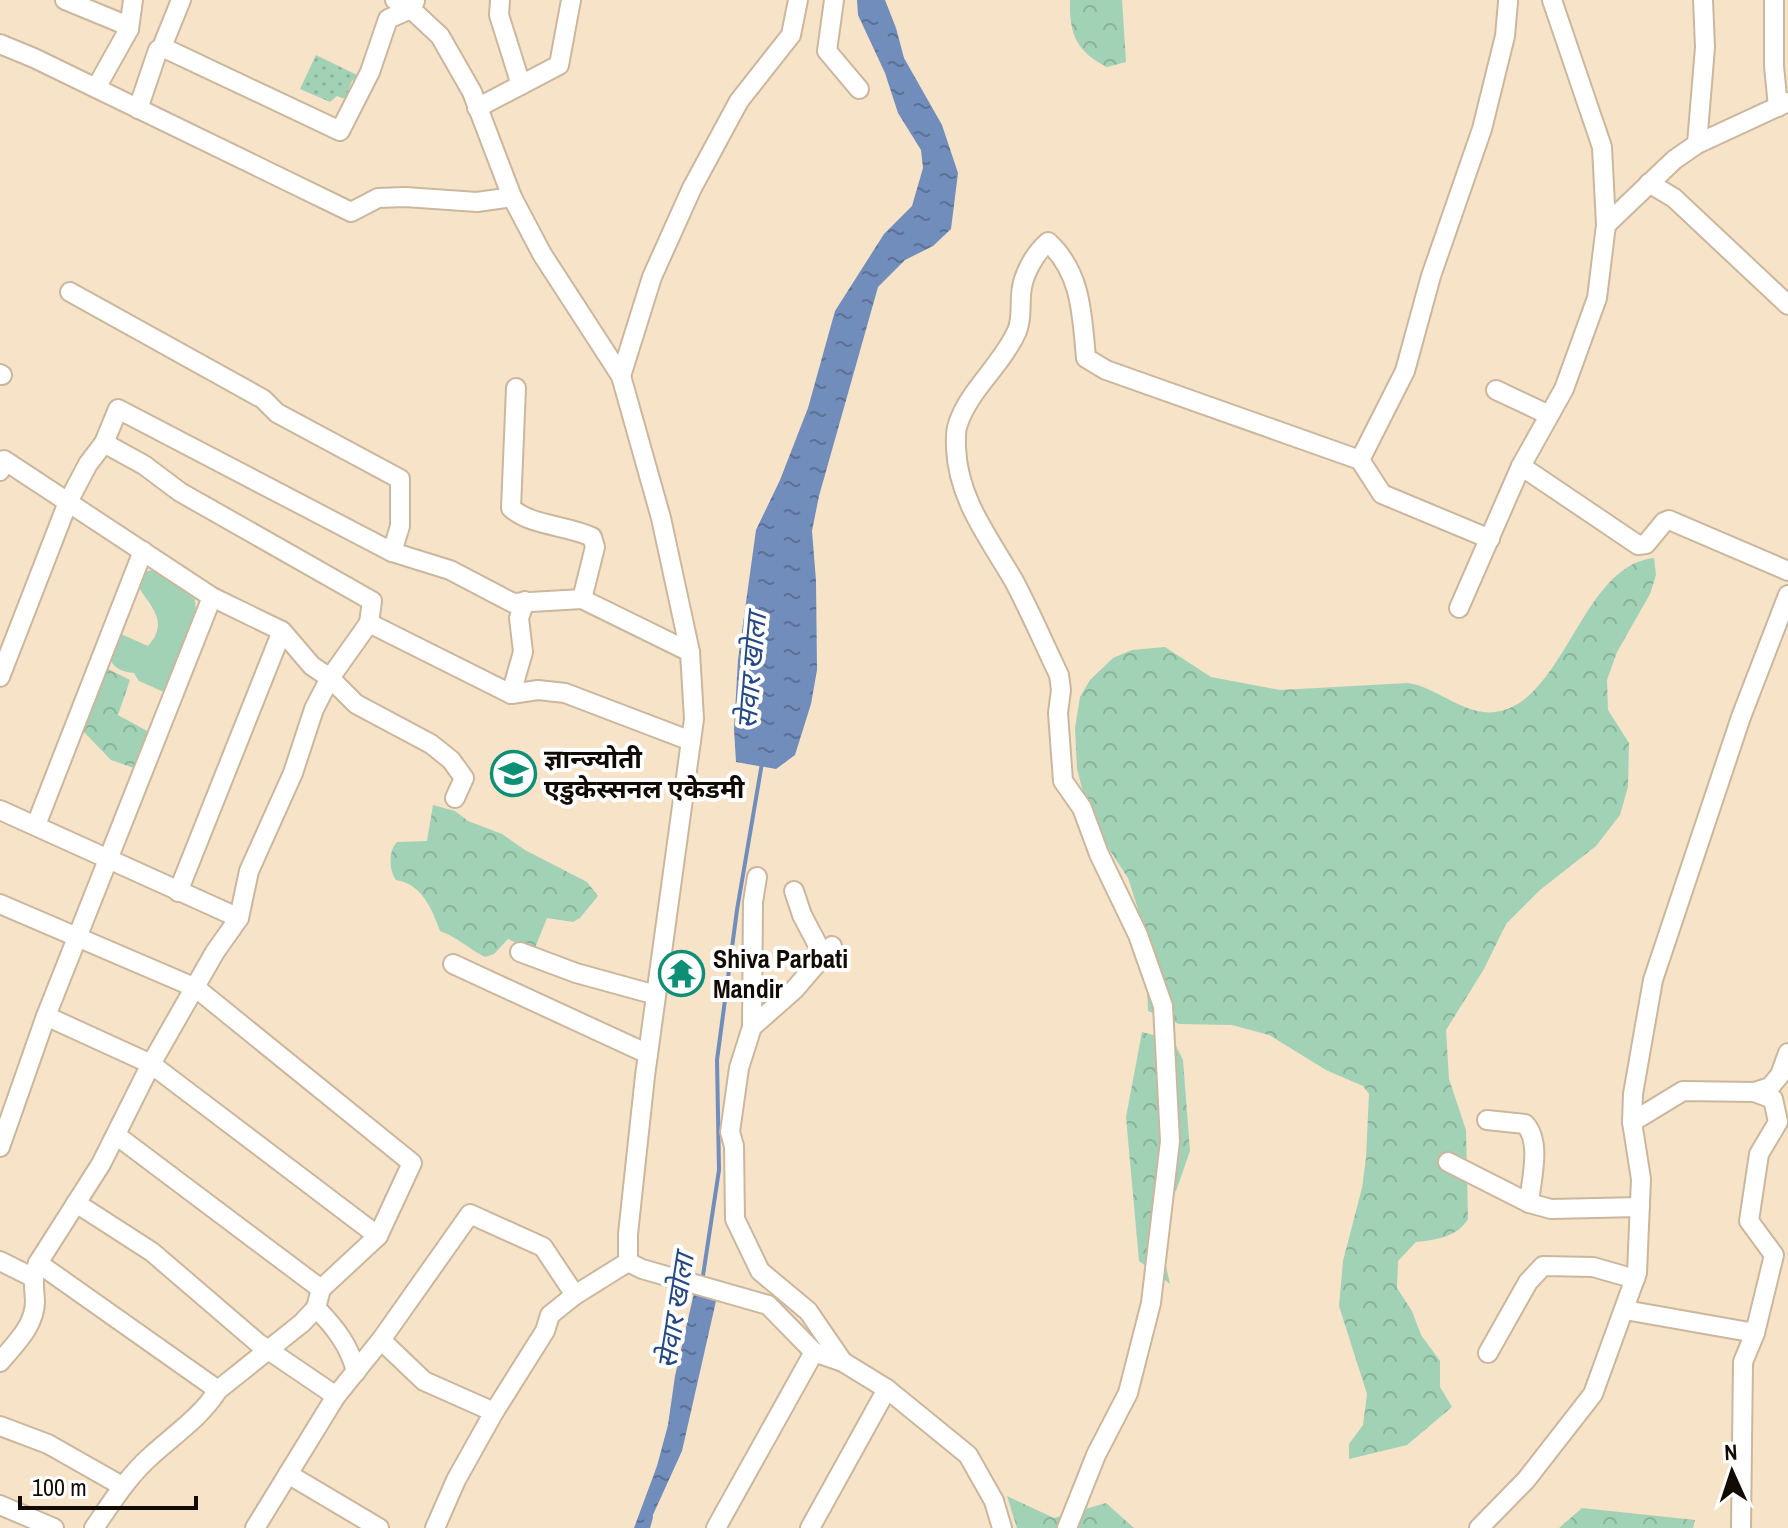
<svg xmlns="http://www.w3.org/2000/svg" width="1788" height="1528" viewBox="0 0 1788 1528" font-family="'Archivo Narrow','Noto Sans Devanagari',sans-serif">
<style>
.green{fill:#a2d2b6}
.forest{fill:url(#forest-crowns)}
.park{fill:url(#park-dots)}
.water{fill:url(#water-ripples)}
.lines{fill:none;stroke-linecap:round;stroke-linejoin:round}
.stream{stroke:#708dbb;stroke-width:4}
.minor-casing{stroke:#cab79d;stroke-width:22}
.minor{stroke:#fff;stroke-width:18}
.labels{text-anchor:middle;stroke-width:8;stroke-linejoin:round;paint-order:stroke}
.poi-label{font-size:26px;font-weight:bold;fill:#110b03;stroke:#fff;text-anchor:start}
.water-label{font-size:28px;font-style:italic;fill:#244883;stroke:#fff}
</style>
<defs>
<pattern id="forest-crowns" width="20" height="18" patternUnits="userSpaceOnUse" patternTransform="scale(2)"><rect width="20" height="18" fill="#a2d2b6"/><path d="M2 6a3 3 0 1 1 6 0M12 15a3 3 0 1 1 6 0" fill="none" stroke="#8ab39b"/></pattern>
<pattern id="park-dots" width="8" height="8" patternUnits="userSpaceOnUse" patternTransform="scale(2)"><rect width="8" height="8" fill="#a2d2b6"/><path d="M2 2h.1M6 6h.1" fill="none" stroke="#8ab39b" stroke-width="1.8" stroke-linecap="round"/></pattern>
<pattern id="water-ripples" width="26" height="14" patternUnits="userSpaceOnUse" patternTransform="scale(2)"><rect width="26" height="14" fill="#708dbb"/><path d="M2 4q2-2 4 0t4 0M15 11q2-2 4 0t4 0" fill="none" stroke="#5b7196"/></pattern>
</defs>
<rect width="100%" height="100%" fill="#f6e3c8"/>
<path class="green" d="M154,570L195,599L196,613L166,693L139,681L134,673C121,672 113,668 108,655L116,636L121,634L148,646C170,622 151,607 137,585L142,572Z"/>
<g class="forest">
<path d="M1070,0H1122L1126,62L1107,67C1077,52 1069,35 1070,0Z"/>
<path d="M1654,558L1656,575L1650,594L1617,652L1607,680L1608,710L1629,743L1628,787L1620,815L1596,846L1540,890L1506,924L1484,969L1446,1030L1449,1079L1466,1130L1468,1219C1457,1237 1436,1240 1416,1242L1398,1261L1397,1288L1412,1311L1421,1335L1440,1361V1387L1452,1407L1407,1445L1349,1459V1444L1363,1425L1367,1394L1339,1306L1343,1261L1362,1188L1366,1158L1369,1094L1363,1086L1326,1070L1269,1035L1232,1025L1179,1024L1148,1011L1145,931L1128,878L1101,837L1085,800L1077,769L1075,728L1080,697L1090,680L1113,658L1132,650L1165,647L1211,677L1280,690L1408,683C1437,687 1464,716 1495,712C1565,703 1581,565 1654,558Z"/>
<path d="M106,668L130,680L118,715L149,732L134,768L111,760L82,730Z"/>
<path d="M433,805L455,811L468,821L502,834L525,850L587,882L598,896L580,918L573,922L547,918L535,948H527L508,939L494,954L485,957C469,949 457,937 440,931C432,909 422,884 396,880C389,870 388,851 397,842L427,841Z"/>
<path d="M1142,1032L1173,1040L1183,1060L1190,1151L1176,1191L1159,1196L1163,1253L1170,1284L1139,1261L1126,1117Z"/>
<path d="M1007,1496L1054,1518L1106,1503L1134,1528H1017Z"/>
<path d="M1582,1508L1695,1520L1693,1528H1559Z"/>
</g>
<path class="park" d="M316,55L359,76L352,81L345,99L337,96L330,102L300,89Z"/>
<g class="water">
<path d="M857,0H885L896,28L904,58L942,125L958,173L951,229L933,246L905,260L878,287L819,496L812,531L816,581L817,670L811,704L795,755L776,769L736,762L734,729L738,660L756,530L780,480L808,408L835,311L884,234L912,206L923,168L921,150L898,113L885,73L858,15Z"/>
<path d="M694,1293L716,1301L682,1451L647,1528H634L657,1466L668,1425L675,1376Z"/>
</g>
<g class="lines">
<g class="stream">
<path d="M702,1282L719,1170L717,1060L737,910L762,763"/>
<path d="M648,1528L651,1517"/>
</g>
<defs>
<g id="minor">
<path d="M65,0L121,23L129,29"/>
<path d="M395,0L411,9L440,36L472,92L512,197L542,254L621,376L661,518L690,652L694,719L645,1076L628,1234V1262L642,1269L768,1305L814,1352L843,1362L887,1389L968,1455L994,1501L1002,1528"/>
<path d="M500,0L499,15L521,85"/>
<path d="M834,0L827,51L859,89"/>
<path d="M1774,0V66L1778,107"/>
<path d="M0,44L34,58L351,212L378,198L405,197L477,202L512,197"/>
<path d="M162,47L340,131L370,72L388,19L411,9L415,1"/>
<path d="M96,88L129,29L133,0"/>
<path d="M477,108L559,65L571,0"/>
<path d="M138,109L158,50L162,47L181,0"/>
<path d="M1697,144L1705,47L1703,0"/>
<path d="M1649,183L1674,198L1788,305"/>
<path d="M1606,225L1674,160L1697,144L1788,102"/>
<path d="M70,292L263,399L277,413L400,479V526L392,552"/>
<path d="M0,374L2,375"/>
<path d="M621,376L652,277L692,188L739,101L791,35L798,0"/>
<path d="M1496,390L1549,415"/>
<path d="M1360,460L1405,371L1431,276L1482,129L1505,36L1508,2"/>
<path d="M1521,466L1638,545L1646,544L1664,522L1669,520L1788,571"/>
<path d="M0,471L4,460L212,597L282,631L312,666L330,678L356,704L431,744L451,760L464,778L455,798"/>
<path d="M582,599L690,652"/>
<path d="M1459,608L1521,466L1564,389L1597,298L1606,225L1602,147L1552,0"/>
<path d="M369,623L511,694L523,652L519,618L525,601"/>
<path d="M0,677L68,502L88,464L104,443L118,409L392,552L450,570L513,603L582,599L595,547L592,537C567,525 531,526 511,508L516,388"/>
<path d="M511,694L538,690L565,693L691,741"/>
<path d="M0,810L239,918"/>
<path d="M36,825L143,551"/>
<path d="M794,891L802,915L823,955"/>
<path d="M178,892L282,631"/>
<path d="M0,904L196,988L412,1163L378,1236L321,1289L316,1308L302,1323L218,1390C201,1417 175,1434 152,1455C128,1476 112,1502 94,1528"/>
<path d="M832,946L794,990L752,1027L739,1068L730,1132L734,1146L735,1219L760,1271L808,1311L843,1362"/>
<path d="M520,952L576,973L656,995"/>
<path d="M453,964L648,1054"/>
<path d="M46,1016L151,1064L378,1236"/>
<path d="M752,1027L753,902L757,877"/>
<path d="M1487,1120L1525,1124C1542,1142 1531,1180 1529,1203"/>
<path d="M1632,1122L1683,1091L1754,1092L1770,1087L1780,1075L1788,1053"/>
<path d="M116,1135L321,1289"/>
<path d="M0,1147L46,1016L212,597"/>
<path d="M1448,1162L1529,1203L1551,1209L1640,1207"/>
<path d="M76,1203L152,1252L258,1343L336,1396"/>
<path d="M0,1261L32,1277"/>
<path d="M38,1263L218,1390"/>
<path d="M316,1308C334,1326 350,1346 356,1372"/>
<path d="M1625,1310L1755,1333"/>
<path d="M381,1340L424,1381L494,1412"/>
<path d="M1488,1353L1528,1282L1543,1266L1593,1267L1635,1279"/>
<path d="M0,1362C15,1344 35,1326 35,1301C34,1286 32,1277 38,1263L101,1164L151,1064L215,952L239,918L249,871L293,773L314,709L330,678L369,623L372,601L180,492L144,465L104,443"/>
<path d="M0,1426L48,1444L122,1486"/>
<path d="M288,1474L379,1528"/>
<path d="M0,1505L54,1528"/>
<path d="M255,1528L336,1396L381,1340L470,1214L543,1247L575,1295"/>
<path d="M435,1528L456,1480L494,1412L545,1331L550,1315L575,1295L628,1262"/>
<path d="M716,1528L814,1352"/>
<path d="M810,1528L887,1389"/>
<path d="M1067,1528L1096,1455L1128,1393L1151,1303L1170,1141L1163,1006L1138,935L1099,854L1082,808L1063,781L1058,713L1061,690L1059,675C1044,644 1030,611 1014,581C989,538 958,499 956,448C956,440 955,432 958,424C969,390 1002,365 1017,331C1022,319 1020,308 1021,295C1022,276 1034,254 1048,242C1082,273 1082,316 1086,358L1106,370L1360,460L1382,494L1490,539"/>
<path d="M1479,1528L1526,1480L1593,1394L1637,1273L1641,1179L1632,1122L1633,1094L1653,980L1741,717L1788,595"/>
<path d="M1741,1528L1743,1362L1755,1333L1774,1255L1749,1221L1759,1154L1778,1122L1773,1099L1754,1092"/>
</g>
</defs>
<use href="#minor" class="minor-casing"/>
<use href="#minor" class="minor"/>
</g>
<defs>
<symbol id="school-ring" viewBox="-11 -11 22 22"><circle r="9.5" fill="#fff" stroke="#0d8f75" stroke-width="1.5"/><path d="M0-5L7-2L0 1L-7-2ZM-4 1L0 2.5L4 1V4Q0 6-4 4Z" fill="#0d8f75"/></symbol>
<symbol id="temple-ring" viewBox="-11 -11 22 22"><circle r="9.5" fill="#fff" stroke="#0d8f75" stroke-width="1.5"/><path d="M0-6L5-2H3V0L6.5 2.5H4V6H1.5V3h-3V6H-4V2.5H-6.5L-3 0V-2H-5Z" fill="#0d8f75"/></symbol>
</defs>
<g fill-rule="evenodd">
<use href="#school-ring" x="488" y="748" width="51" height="51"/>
<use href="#temple-ring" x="656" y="948" width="51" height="51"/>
</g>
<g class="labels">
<g class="poi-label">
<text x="544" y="768">ज्ञान्ज्योती<tspan x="544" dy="30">एडुकेस्सनल एकेडमी</tspan></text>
<text x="713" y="968">Shiva Parbati<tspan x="713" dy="30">Mandir</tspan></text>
</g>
<g class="water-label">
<text transform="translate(751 671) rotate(-85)" y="10">सेवार खोला</text>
<text transform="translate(675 1311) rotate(-81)" y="10">सेवार खोला</text>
</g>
</g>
<g transform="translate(1732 1472) rotate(357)" stroke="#ffffff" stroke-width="6" paint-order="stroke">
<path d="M0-6L14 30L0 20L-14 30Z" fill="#110b03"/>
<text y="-12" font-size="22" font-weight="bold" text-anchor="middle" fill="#110b03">N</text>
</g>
<path d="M20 1496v12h176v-12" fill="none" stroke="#110b03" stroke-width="4"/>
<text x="32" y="1496" font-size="24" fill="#110b03" stroke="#ffffff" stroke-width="6" paint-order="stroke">100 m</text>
</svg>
